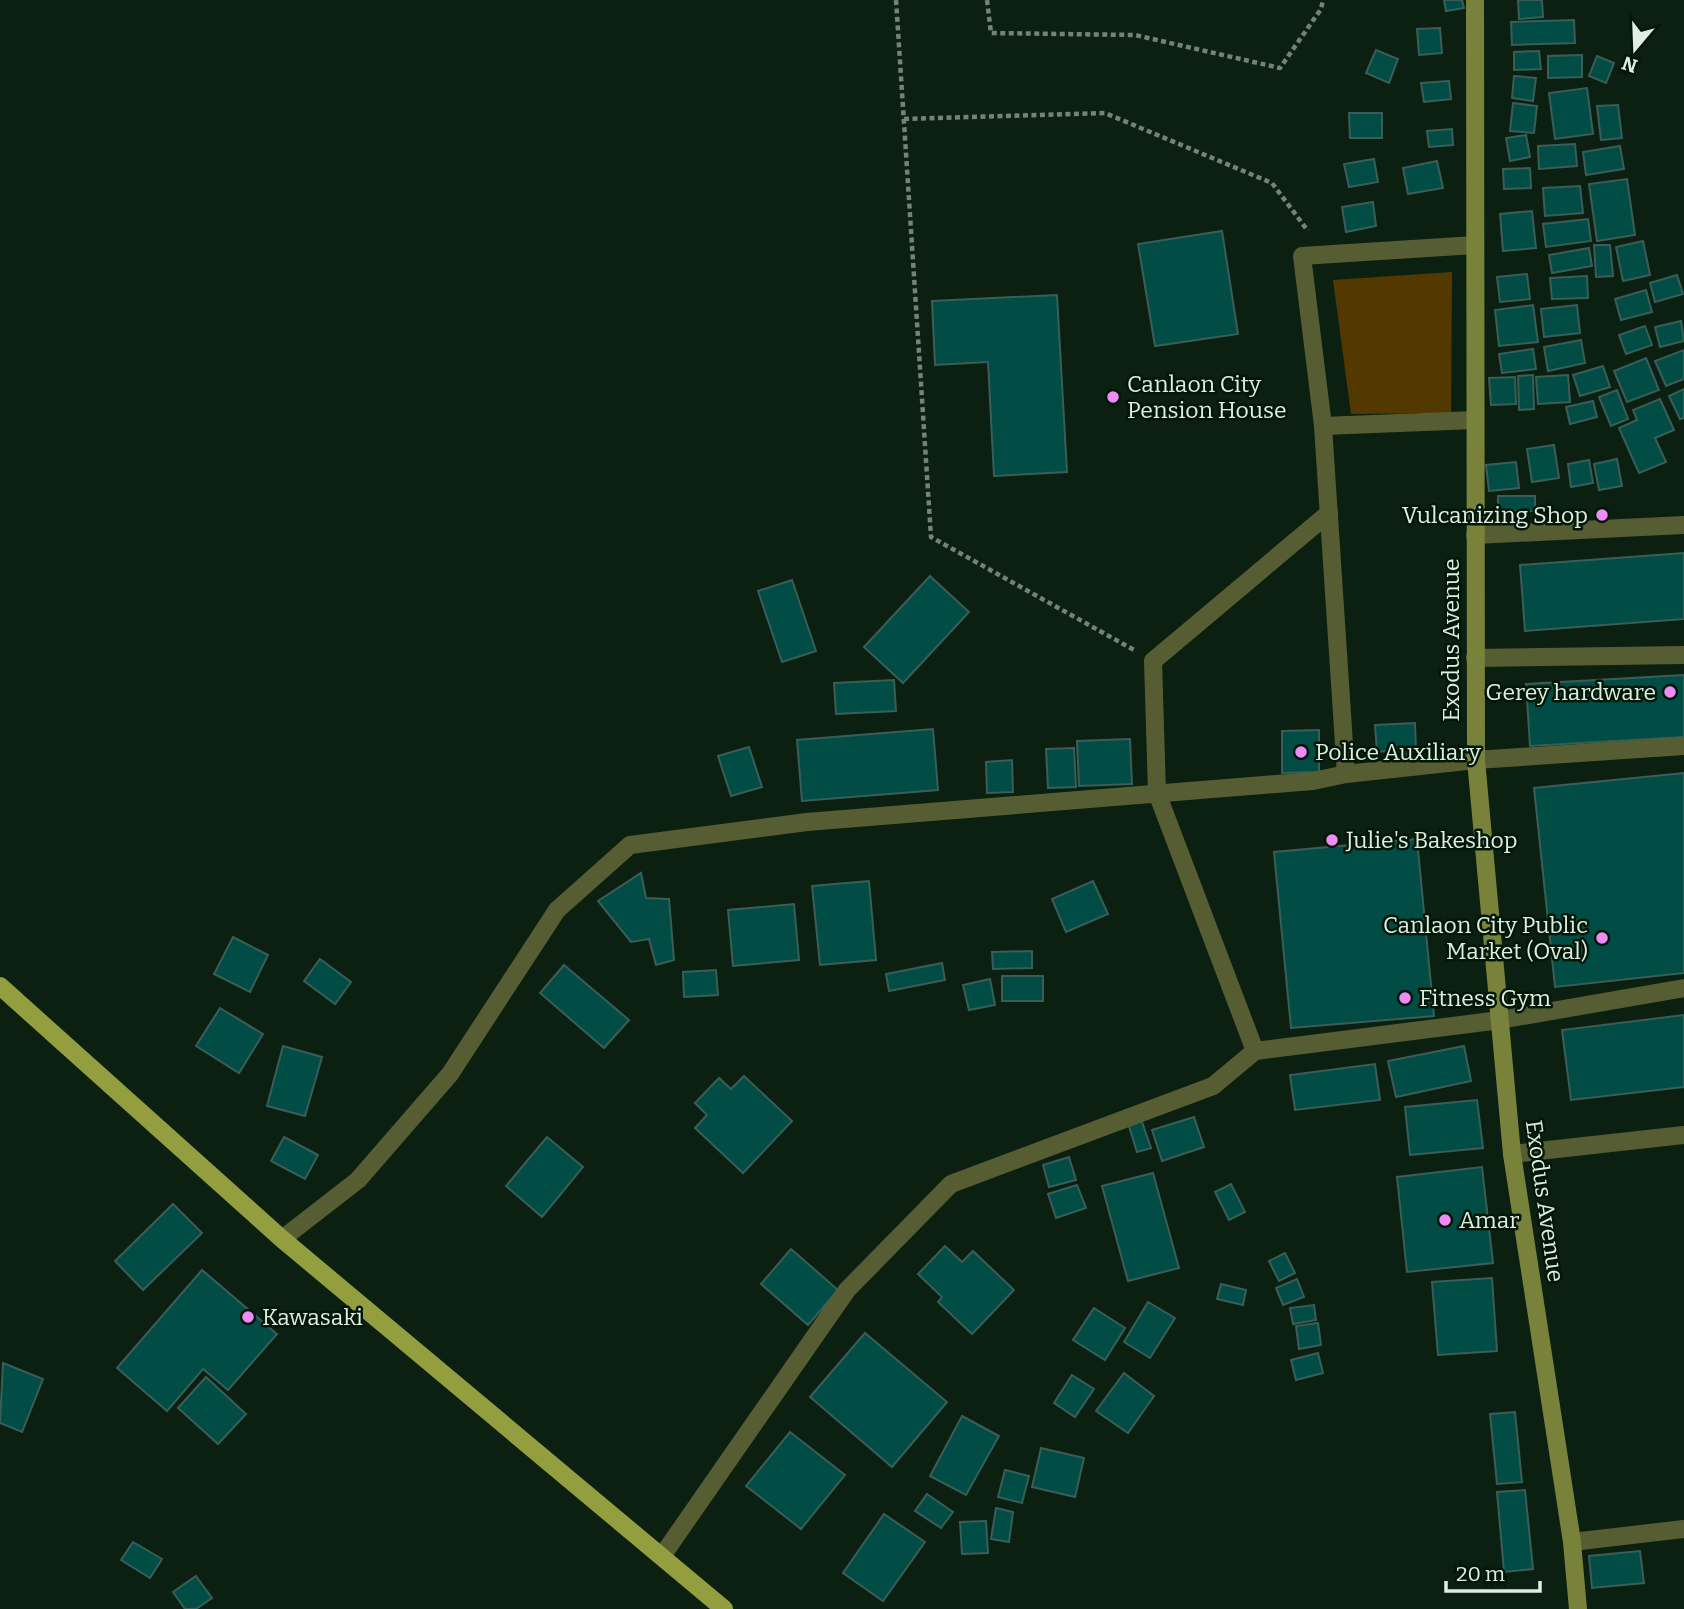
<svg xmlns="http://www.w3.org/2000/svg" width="1684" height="1609" viewBox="0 0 1684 1609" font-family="Bitter,serif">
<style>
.green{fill:#533900}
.building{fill:#014d46;stroke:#3a5d58;stroke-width:2}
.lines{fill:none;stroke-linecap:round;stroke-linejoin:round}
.path{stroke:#728476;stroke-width:4.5;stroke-dasharray:5 3.5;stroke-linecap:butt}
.street{stroke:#575d32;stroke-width:18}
.secondary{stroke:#79823a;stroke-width:18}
.primary{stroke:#939f3f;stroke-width:18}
.poi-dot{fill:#ef8bf7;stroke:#031708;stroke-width:2.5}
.labels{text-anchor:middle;stroke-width:5;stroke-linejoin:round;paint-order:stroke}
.poi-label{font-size:23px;fill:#e0eee2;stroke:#031708;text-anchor:start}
.street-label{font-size:23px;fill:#e0eee2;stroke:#031708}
</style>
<rect width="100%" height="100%" fill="#0b2011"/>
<path class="green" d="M1452,272L1451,413L1351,414L1333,280Z"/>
<g class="building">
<path d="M1444,0H1462L1464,8L1446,11Z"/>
<path d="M1518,0H1542L1543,17L1519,19Z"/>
<path d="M1574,20L1575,43L1512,45L1511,22Z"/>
<path d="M1440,28L1442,53L1419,55L1417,29Z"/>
<path d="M1376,50L1398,59L1389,83L1366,73Z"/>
<path d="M1539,51L1541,69L1514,70V52Z"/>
<path d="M1582,55V77L1548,78V56Z"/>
<path d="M1597,56L1614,63L1606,83L1589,76Z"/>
<path d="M1514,76L1536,78L1533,101L1512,98Z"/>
<path d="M1449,81L1451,99L1424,102L1421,83Z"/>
<path d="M1587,88L1593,134L1555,139L1549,93Z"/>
<path d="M1513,103L1537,106L1534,133L1510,131Z"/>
<path d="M1618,105L1622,138L1601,140L1597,106Z"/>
<path d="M1349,113H1382V138H1350Z"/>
<path d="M1452,129L1453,145L1429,147L1427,131Z"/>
<path d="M1526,135L1530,157L1510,161L1506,138Z"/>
<path d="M1575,144L1577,166L1539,169L1538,146Z"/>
<path d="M1620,146L1624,169L1586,175L1583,152Z"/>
<path d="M1374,159L1378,182L1349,187L1344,164Z"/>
<path d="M1437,161L1443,188L1408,194L1403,168Z"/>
<path d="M1530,168L1531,188L1504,189L1503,169Z"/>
<path d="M1627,179L1635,235L1597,241L1589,184Z"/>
<path d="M1580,186L1583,213L1545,216L1543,188Z"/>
<path d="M1373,202L1376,226L1346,232L1342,207Z"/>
<path d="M1532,211L1536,248L1503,251L1500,214Z"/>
<path d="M1588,219L1591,241L1546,247L1543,224Z"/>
<path d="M1222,231L1238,334L1155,346L1138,244Z"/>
<path d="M1643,241L1650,275L1623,281L1616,247Z"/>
<path d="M1594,245H1610L1613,276L1596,277Z"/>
<path d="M1589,248L1592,266L1552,273L1549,255Z"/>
<path d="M1527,274L1530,299L1500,302L1497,277Z"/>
<path d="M1677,275L1683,294L1655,302L1650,283Z"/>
<path d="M1587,276L1588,298L1552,299L1550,278Z"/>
<path d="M1646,290L1652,312L1621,320L1615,299Z"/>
<path d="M1057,295L1067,472L994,476L988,362L935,365L932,301Z"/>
<path d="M1533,305L1538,342L1499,346L1495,310Z"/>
<path d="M1577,305L1580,333L1544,337L1541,309Z"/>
<path d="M1681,321L1684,341L1660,347L1655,327Z"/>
<path d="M1645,326L1652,345L1626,354L1619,335Z"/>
<path d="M1581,340L1585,363L1548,371L1544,347Z"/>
<path d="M1533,349L1536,369L1502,373L1499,354Z"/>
<path d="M1684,350V379L1666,386L1655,361Z"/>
<path d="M1646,358L1659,390L1627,402L1614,371Z"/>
<path d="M1603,366L1610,387L1580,396L1573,375Z"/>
<path d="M1533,375L1534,409L1519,410L1518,376Z"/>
<path d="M1568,375L1570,402L1538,404L1536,377Z"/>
<path d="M1515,377L1516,404L1491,405L1489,378Z"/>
<path d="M1684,389V418L1680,419L1669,396Z"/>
<path d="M1617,390L1628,419L1611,426L1599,397Z"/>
<path d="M1660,399L1674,430L1655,438L1666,462L1639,473L1619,428L1637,420L1633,410Z"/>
<path d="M1593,401L1597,417L1570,424L1566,407Z"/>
<path d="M1554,445L1559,478L1532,482L1527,449Z"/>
<path d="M1617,459L1622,486L1599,490L1594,464Z"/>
<path d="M1589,460L1593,483L1571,487L1568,464Z"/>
<path d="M1516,462L1519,488L1489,491L1486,465Z"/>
<rect x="1498" y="496" width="37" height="15"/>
<path d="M1684,553V619L1525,631L1520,565Z"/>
<path d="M930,576L969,612L903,683L864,647Z"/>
<path d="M792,580L816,651L782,662L758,591Z"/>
<path d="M1684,675V737L1530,746L1526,684Z"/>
<path d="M894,680L896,711L836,714L834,683Z"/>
<path d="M1415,723L1416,750H1406V761L1389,762L1388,751L1377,752L1375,725Z"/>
<path d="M933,729L938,790L802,801L797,740Z"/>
<path d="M1319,730V772L1282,773V731Z"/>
<path d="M1130,739L1132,784L1079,786L1077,741Z"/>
<path d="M749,747L762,787L731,796L718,756Z"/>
<path d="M1074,748L1076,787L1048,788L1046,749Z"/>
<path d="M1012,760L1013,792L987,793L986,762Z"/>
<path d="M1684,773V973L1555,987L1534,788Z"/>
<path d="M1417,839L1434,1016L1291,1028L1274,852Z"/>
<path d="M641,873L646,898L669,899L674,960L656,965L649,939L631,942L598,901Z"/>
<path d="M869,881L876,960L820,965L812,886Z"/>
<path d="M1093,881L1108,914L1066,932L1052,899Z"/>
<path d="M794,904L799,960L733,966L728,910Z"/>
<path d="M233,937L268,955L250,992L214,974Z"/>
<path d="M1032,951V968L993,969L992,952Z"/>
<path d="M320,959L351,982L335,1004L304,981Z"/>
<path d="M942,963L945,980L889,991L886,974Z"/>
<path d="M564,965L629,1020L604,1048L540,993Z"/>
<path d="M716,970L718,995L684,997L683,972Z"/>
<rect x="1002" y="976" width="41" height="25"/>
<path d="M990,979L995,1005L969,1010L963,985Z"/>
<path d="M220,1008L263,1034L239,1073L196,1046Z"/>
<path d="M1684,1015V1087L1571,1100L1562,1030Z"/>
<path d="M283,1046L322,1057L305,1116L267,1106Z"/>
<path d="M1464,1046L1471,1081L1396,1097L1388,1061Z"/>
<path d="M1375,1064L1380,1100L1295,1110L1290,1075Z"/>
<path d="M744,1076L792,1121L743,1173L695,1128L707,1115L695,1103L719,1078L731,1089Z"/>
<path d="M1477,1100L1483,1148L1410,1155L1405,1107Z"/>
<path d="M1194,1117L1204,1147L1162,1161L1152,1130Z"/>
<path d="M1141,1119L1151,1148L1137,1152L1128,1123Z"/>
<path d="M284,1137L318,1155L305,1179L271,1161Z"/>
<path d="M547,1137L583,1167L542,1217L506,1186Z"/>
<path d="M1069,1157L1076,1180L1049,1187L1043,1165Z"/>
<path d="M1482,1167L1493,1263L1407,1272L1397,1177Z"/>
<path d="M1153,1173L1179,1268L1128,1281L1102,1186Z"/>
<path d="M1231,1184L1245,1212L1229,1220L1215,1192Z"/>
<path d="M1077,1185L1086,1208L1056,1218L1048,1194Z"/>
<path d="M173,1204L202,1233L143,1290L115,1261Z"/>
<path d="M945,1246L962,1262L973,1251L1014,1290L972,1334L938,1302L942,1297L918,1274Z"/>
<path d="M791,1249L838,1290L808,1325L761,1284Z"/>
<path d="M1285,1253L1295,1273L1279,1281L1269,1261Z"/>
<path d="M202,1270L277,1334L228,1390L203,1369L167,1411L117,1368Z"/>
<path d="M1492,1278L1497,1351L1438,1355L1432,1282Z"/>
<path d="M1297,1279L1304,1297L1283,1305L1276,1288Z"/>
<path d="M1221,1284L1246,1290L1243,1305L1217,1299Z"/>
<path d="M1148,1302L1175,1318L1150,1358L1124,1342Z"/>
<path d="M1314,1305L1316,1320L1293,1324L1290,1308Z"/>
<path d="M1094,1308L1125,1328L1105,1360L1073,1340Z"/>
<path d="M1318,1323L1321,1345L1299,1349L1296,1326Z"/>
<path d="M865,1333L947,1402L892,1467L810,1397Z"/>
<path d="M1318,1353L1323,1373L1296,1380L1291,1360Z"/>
<path d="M3,1363L43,1379L22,1432L0,1423Z"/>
<path d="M1124,1373L1154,1396L1128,1433L1096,1411Z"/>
<path d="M1072,1375L1094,1389L1075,1417L1054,1403Z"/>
<path d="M206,1377L246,1414L218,1444L178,1408Z"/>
<path d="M1515,1412L1522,1482L1497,1484L1490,1414Z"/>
<path d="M962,1416L999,1436L966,1495L930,1476Z"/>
<path d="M790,1432L845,1475L801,1529L746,1486Z"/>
<path d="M1041,1448L1084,1458L1075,1497L1032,1487Z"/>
<path d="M1005,1470L1029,1476L1022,1503L998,1497Z"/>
<path d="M1525,1490L1533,1569L1504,1572L1497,1492Z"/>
<path d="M927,1494L953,1512L941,1528L915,1511Z"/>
<path d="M996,1508L1013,1512L1009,1542L991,1539Z"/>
<path d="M884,1514L925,1542L883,1601L843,1573Z"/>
<path d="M986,1521L988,1553L962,1554L960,1522Z"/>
<path d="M133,1542L162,1559L150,1578L121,1560Z"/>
<path d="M1640,1551L1644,1583L1592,1588L1589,1556Z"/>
<path d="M196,1576L212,1598L196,1609H185L173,1592Z"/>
</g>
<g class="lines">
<g class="path">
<path d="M896,0L931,537L1134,650"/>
<path d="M987,0L991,33L1135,35L1280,68L1321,9L1323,0"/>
<path d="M904,119L1105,113L1272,183L1308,231"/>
</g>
<g class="street">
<path d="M1323,426L1475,420"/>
<path d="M1329,513L1153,661L1157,793L1255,1051L1500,1020L1684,988"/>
<path d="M1475,535L1684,525"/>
<path d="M1475,658L1684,655"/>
<path d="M1346,774L1323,426L1302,256L1475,245"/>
<path d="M1512,1154L1684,1135"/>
<path d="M282,1239L358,1180L450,1074L557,910L630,845L807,822L1313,781L1346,774L1476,760L1684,746"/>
<path d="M1572,1542L1684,1529"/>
<path d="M662,1556L847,1290L951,1184L1213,1086L1255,1051"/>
</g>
<path class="secondary" d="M1475,0L1476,760L1512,1154L1572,1542L1578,1609"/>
<path class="primary" d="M0,986L282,1239L724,1609"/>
</g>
<g class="poi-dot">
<circle cx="1113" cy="397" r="7"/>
<circle cx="1602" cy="515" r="7"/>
<circle cx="1670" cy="692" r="7"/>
<circle cx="1301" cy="752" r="7"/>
<circle cx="1332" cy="840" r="7"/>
<circle cx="1602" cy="938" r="7"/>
<circle cx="1405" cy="998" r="7"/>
<circle cx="1445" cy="1220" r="7"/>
<circle cx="248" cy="1317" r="7"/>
</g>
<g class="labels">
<g class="poi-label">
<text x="1127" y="392">Canlaon City<tspan x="1127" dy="26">Pension House</tspan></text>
<text x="1588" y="523" text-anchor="end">Vulcanizing Shop</text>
<text x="1656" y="700" text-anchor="end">Gerey hardware</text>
<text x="1315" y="760">Police Auxiliary</text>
<text x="1346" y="848">Julie's Bakeshop</text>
<text x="1588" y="933" text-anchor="end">Canlaon City Public<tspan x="1588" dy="26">Market (Oval)</tspan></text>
<text x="1419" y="1006">Fitness Gym</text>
<text x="1459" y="1228">Amar</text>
<text x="262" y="1325">Kawasaki</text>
</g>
<g class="street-label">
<text transform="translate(1451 640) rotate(-90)" y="8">Exodus Avenue</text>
<text transform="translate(1545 1201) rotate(82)" y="8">Exodus Avenue</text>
</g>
</g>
<g transform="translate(1635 49) rotate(199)" stroke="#031708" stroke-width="5" paint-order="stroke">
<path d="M0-5L12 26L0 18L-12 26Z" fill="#e0eee2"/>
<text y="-10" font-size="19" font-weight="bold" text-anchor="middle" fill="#e0eee2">N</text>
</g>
<path d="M1446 1581v10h94v-10" fill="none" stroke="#e0eee2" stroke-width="3.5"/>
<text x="1456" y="1581" font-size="21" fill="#e0eee2" stroke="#031708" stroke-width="5" paint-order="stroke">20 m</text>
</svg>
